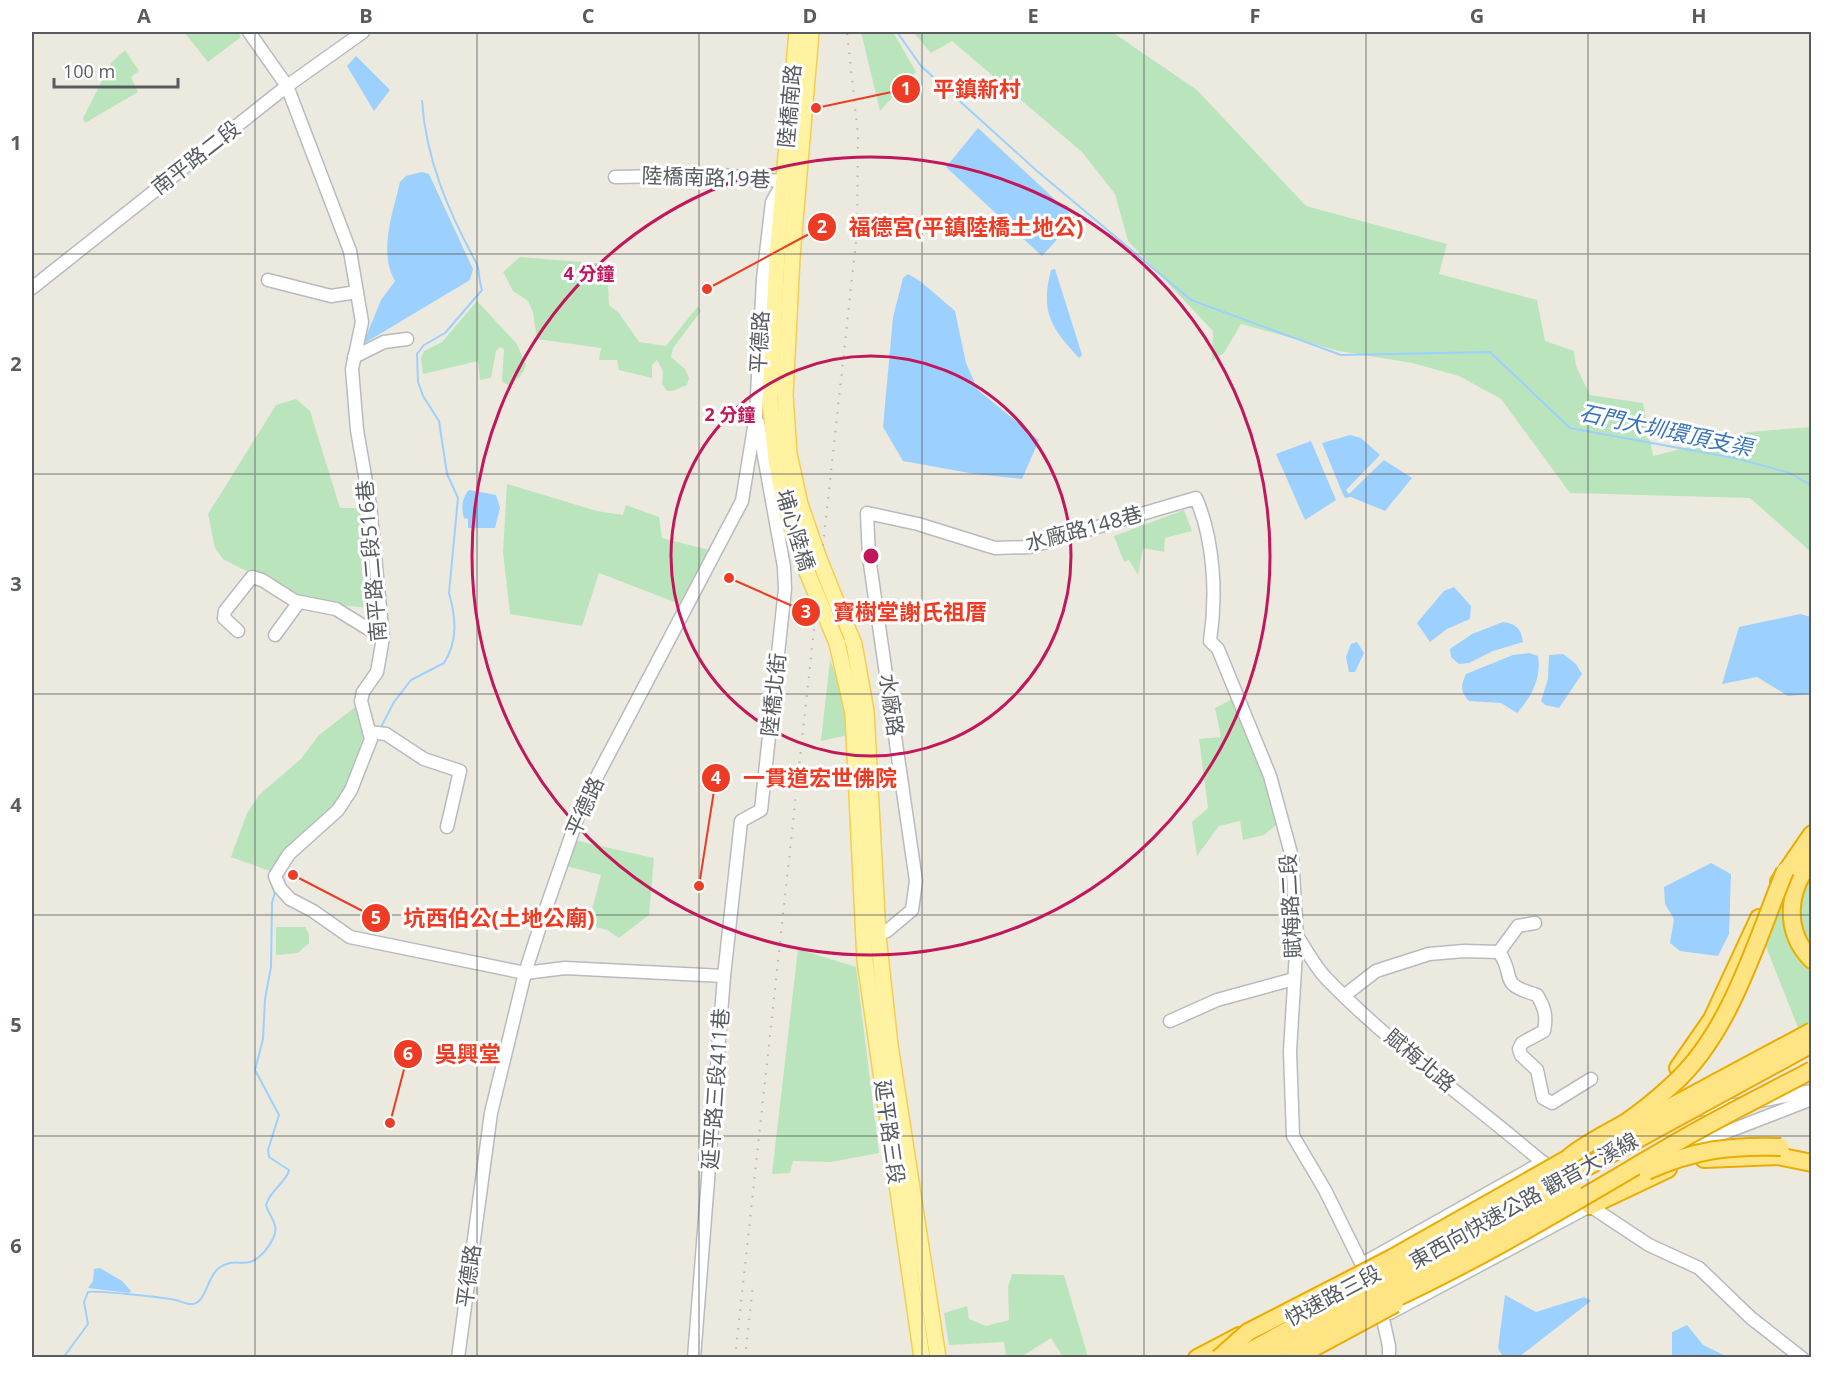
<svg xmlns="http://www.w3.org/2000/svg" width="1843" height="1389" viewBox="0 0 1843 1389" font-family="'Open Sans','Noto Sans TC',sans-serif">
<style>
.green{fill:#bae5bc}
.water{fill:#9cd0ff}
.lines{fill:none;stroke-linecap:round;stroke-linejoin:round}
.stream{stroke:#9cd0ff;stroke-width:2}
.minor-casing{stroke:#b7babf;stroke-width:15}
.major-casing{stroke:#f5cd4f;stroke-width:18}
.highway-casing{stroke:#ebab00;stroke-width:20}
.minor{stroke:#fff;stroke-width:12}
.major{stroke:#fff3a1;stroke-width:15}
.highway{stroke:#ffe483;stroke-width:16}
.rail{stroke:#b3b4b4;stroke-width:2;stroke-dasharray:1.5 8;stroke-linecap:butt}
.major-bridge-casing{stroke:#f5cd4f;stroke-width:18;stroke-linecap:butt}
.highway-bridge-casing{stroke:#ebab00;stroke-width:20;stroke-linecap:butt}
.major-bridge{stroke:#fff3a1;stroke-width:15}
.highway-bridge{stroke:#ffe483;stroke-width:16}
.grid{fill:none;stroke:#585c61;stroke-width:1.5;stroke-opacity:0.55}
.ring{fill:none;stroke:#c2185b;stroke-width:3}
.labels{text-anchor:middle;stroke-width:6;stroke-linejoin:round;paint-order:stroke}
.street-label{font-size:21px;fill:#585c61;stroke:#fff}
.water-label{font-size:22px;font-style:italic;fill:#3a74bc;stroke:#fff}
.centre{fill:#c2185b;stroke:#fff;stroke-width:3}
.ring-label{font-size:18px;text-anchor:middle;font-weight:bold;fill:#c2185b;stroke:#fff;stroke-width:6;stroke-linejoin:round;paint-order:stroke}
.leader{fill:none;stroke:#ee3b23;stroke-width:2}
.callout-dot{fill:#ee3b23;stroke:#fff;stroke-width:2}
.mark-label{font-size:18px;text-anchor:middle;font-weight:bold;fill:#fff}
.callout-label{font-size:22px;text-anchor:middle;font-weight:bold;fill:#ee3b23;stroke:#fff;stroke-width:6;stroke-linejoin:round;paint-order:stroke}
.neatline{fill:none;stroke:#585c61;stroke-width:2}
.grid-label{font-size:20px;text-anchor:middle;font-weight:bold;fill:#585c61}
</style>
<rect width="100%" height="100%" fill="#eceadf"/>
<g class="green">
<path d="M184,32H238L241,37L208,62Z"/>
<path d="M861,32H893L916,72L880,111Z"/>
<path d="M913,32H1112L1197,90L1306,206L1447,244L1439,274L1537,300L1545,341L1574,351L1576,366L1590,395L1643,403L1653,456L1748,432L1811,427V552L1750,498L1570,493L1501,399L1459,376L1412,363L1339,351L1241,324L1224,353L1212,361L1213,331L1128,241L1115,194L1082,152L952,41L931,53Z"/>
<path d="M125,50L139,71L131,77L138,92L85,123L83,118L111,63Z"/>
<path d="M520,257L607,264L609,305L619,313L639,342L666,346L698,306L701,311L673,348L671,357L685,369L689,378L687,385L673,391H667L662,384L663,371L657,360L652,365V378L619,370L617,360H599L601,348L537,339L533,313L528,301L513,291L503,272Z"/>
<path d="M477,301L517,344L526,365C523,374 517,382 507,385L502,381L504,349L500,347L496,351L491,378L480,380L478,361L423,374L421,358L424,351L442,342Z"/>
<path d="M296,399L310,411L340,508H360L371,603L370,608L307,602L223,559L215,548L208,514L276,405Z"/>
<path d="M507,484L597,511L623,515L626,505L659,517L662,538L709,550L680,604L599,573L582,626L510,614L503,552Z"/>
<path d="M1184,510L1192,531L1165,538L1164,552L1143,548L1138,575L1129,560L1124,562L1114,536Z"/>
<path d="M830,660L840,685L848,735L821,741Z"/>
<path d="M1232,699L1267,784L1277,824L1264,835L1243,840L1240,821L1219,826L1197,856L1192,822L1208,808L1199,739L1221,737L1215,708Z"/>
<path d="M355,707L363,738L348,782L332,808L281,854L270,871L231,857L247,813L260,794L301,759L318,736Z"/>
<path d="M574,840L654,858L649,915L619,938L607,930L588,925L601,875L566,866Z"/>
<path d="M1811,855V1061L1765,944L1783,898Z"/>
<path d="M276,927H305L309,934V943L298,953L276,955Z"/>
<path d="M798,949L856,967L879,1153L831,1162L793,1161L790,1173L772,1174Z"/>
<path d="M1012,1274L1064,1275L1088,1357H1063L1051,1338L1021,1357H1006L1004,1342L949,1345L944,1313L967,1306L969,1319L986,1326L1009,1320L1008,1287Z"/>
</g>
<g class="water">
<path d="M356,56L390,90L374,111L347,66Z"/>
<path d="M978,128L1076,219L1042,256L946,167Z"/>
<path d="M422,172L429,174L473,269L470,280L363,344L381,300L395,281C378,252 393,213 400,182L406,176Z"/>
<path d="M1055,269L1082,355L1079,358C1051,328 1040,312 1051,270Z"/>
<path d="M908,274L920,281L955,311L966,363L978,390L1039,440L1022,479L975,474L903,461L883,427L893,317L903,278Z"/>
<path d="M1350,435L1361,438L1380,455L1346,490L1349,494L1384,460L1412,478L1385,511L1351,497L1345,498L1342,492L1322,443Z"/>
<path d="M1311,441L1336,500L1305,520L1276,454Z"/>
<path d="M469,490L496,495L500,508L495,528H468V519L464,518C461,509 462,497 469,490Z"/>
<path d="M1454,587L1471,606L1470,619L1447,629L1430,642L1417,623L1444,591Z"/>
<path d="M1800,614L1811,617V694L1788,696L1757,677L1722,684L1739,627Z"/>
<path d="M1503,622C1516,624 1521,628 1523,642L1493,651L1469,663L1459,664L1451,657L1450,649L1472,634Z"/>
<path d="M1357,642L1364,653L1355,672H1349L1346,657L1351,644Z"/>
<path d="M1529,653L1538,656C1542,677 1531,698 1517,713L1501,703L1469,701C1460,692 1461,685 1466,674L1513,655Z"/>
<path d="M1563,654L1576,664L1582,674L1559,708L1545,705L1541,701L1548,679L1549,655Z"/>
<path d="M1711,863L1731,874L1729,934L1718,956L1680,951L1670,943L1674,919L1665,904L1664,887Z"/>
<path d="M100,1268L122,1281L131,1291L129,1293L88,1288L93,1281L94,1269Z"/>
<path d="M1505,1295L1536,1312L1584,1297L1591,1301L1519,1357H1503L1498,1348Z"/>
<path d="M1687,1325L1703,1345L1728,1357H1672V1332Z"/>
</g>
<g class="lines">
<g class="stream">
<path d="M897,32L921,66L1037,171L1191,300L1341,355L1490,352L1570,428L1739,459L1790,473L1812,486"/>
<path d="M380,729L394,702L411,680L444,663C458,641 456,618 449,593L458,498L447,474L439,421L423,396L418,382L417,354L424,345L445,333L482,290C479,282 479,268 477,264C449,213 426,160 422,101"/>
<path d="M63,1358L88,1324L84,1302L88,1292C93,1290 159,1297 170,1299C178,1299 185,1305 193,1304C209,1301 206,1269 227,1264C234,1261 242,1264 250,1262C261,1259 278,1238 275,1226C274,1219 268,1213 266,1205C270,1190 287,1182 289,1170L269,1157L268,1150L279,1115L255,1070L263,1039L265,999L271,967L272,903L276,888"/>
</g>
<defs>
<g id="minor">
<path d="M249,32L287,86L350,251L362,322L352,369L357,430L370,505L383,638L377,672L363,692L361,701L371,739L351,790L338,810L289,854L275,876L280,888L290,899L313,911L350,937L525,973L565,968L724,976"/>
<path d="M615,177L722,175L788,182"/>
<path d="M268,280L331,296L357,292"/>
<path d="M32,288L287,86L363,32"/>
<path d="M354,357L384,342L407,339"/>
<path d="M238,631L224,618L225,611L252,577L262,580L295,601L336,609L383,638"/>
<path d="M275,635L299,602"/>
<path d="M369,732L386,734L424,759L460,771L447,827"/>
<path d="M1297,936C1306,949 1314,965 1325,977C1395,1050 1480,1107 1555,1173"/>
<path d="M870,937L887,931L912,910L916,881L869,557L867,513L918,524L995,548L1029,547L1196,498C1214,540 1217,595 1210,641L1218,649L1270,776L1292,857L1297,936L1290,1051L1293,1136L1325,1190L1368,1277"/>
<path d="M1499,952C1517,978 1496,983 1537,995C1545,1008 1547,1017 1544,1031L1522,1043L1519,1049L1521,1055L1537,1070L1543,1098L1552,1103L1591,1079"/>
<path d="M1345,995L1376,971L1429,954L1464,951L1499,952L1518,926L1535,923"/>
<path d="M1170,1021L1217,1000L1294,979"/>
<path d="M1759,1101L1812,1091"/>
<path d="M1696,1110L1742,1104"/>
<path d="M1667,1155L1812,1099"/>
<path d="M1586,1200L1590,1206L1649,1245L1699,1268L1751,1318L1802,1358"/>
<path d="M1362,1264L1543,1162"/>
<path d="M1380,1306L1389,1346V1358"/>
<path d="M1390,1313L1590,1206"/>
<path d="M458,1358L491,1113L525,973L543,917L582,805L742,501L756,415L763,279L772,202L783,183"/>
<path d="M694,1358L724,976L741,821L761,810L785,589L784,567L758,423"/>
</g>
<g id="major">
<path d="M797,32L777,256L770,400L776,460L785,509L807,572"/>
<path d="M811,32L792,257L785,395L789,454L800,504L818,556"/>
<path d="M838,606L854,644L866,711L878,936L890,1045L938,1358"/>
<path d="M837,643L853,713L865,961L922,1358"/>
</g>
<g id="highway">
<path d="M1812,860C1787,890 1783,931 1812,960"/>
<path d="M1779,882L1812,834"/>
<path d="M1678,1068L1712,1019L1759,918"/>
<path d="M1704,1159L1778,1156L1812,1163"/>
<path d="M1590,1206L1668,1169"/>
<path d="M1197,1358L1239,1336"/>
</g>
</defs>
<use href="#minor" class="minor-casing"/>
<use href="#major" class="major-casing"/>
<use href="#highway" class="highway-casing"/>
<use href="#minor" class="minor"/>
<use href="#major" class="major"/>
<use href="#highway" class="highway"/>
<g class="rail">
<path d="M735,1358L857,232L858,135L847,32"/>
<path d="M745,1358L753,1285"/>
</g>
<defs>
<g id="major-bridge">
<path d="M818,556L838,606"/>
<path d="M807,572L837,643"/>
</g>
<g id="highway-bridge">
<path d="M1635,1126L1812,1031"/>
<path d="M1647,1171C1694,1150 1730,1145 1781,1147"/>
<path d="M1383,1304C1486,1257 1581,1198 1679,1141C1722,1116 1767,1094 1812,1070"/>
<path d="M1267,1357L1573,1187"/>
<path d="M1219,1358L1248,1332L1392,1258L1567,1159C1584,1144 1606,1134 1625,1123C1641,1112 1657,1099 1671,1086C1730,1035 1756,941 1785,871"/>
<path d="M1237,1358L1812,1044"/>
<path d="M1295,1358L1395,1304"/>
</g>
</defs>
<use href="#major-bridge" class="major-bridge-casing"/>
<use href="#highway-bridge" class="highway-bridge-casing"/>
<use href="#major-bridge" class="major-bridge"/>
<use href="#highway-bridge" class="highway-bridge"/>
</g>
<path class="grid" d="M255,32V1358M477,32V1358M699,32V1358M922,32V1358M1144,32V1358M1366,32V1358M1588,32V1358M32,254H1812M32,474H1812M32,694H1812M32,915H1812M32,1136H1812"/>
<g class="ring">
<circle cx="871" cy="556" r="200"/>
<circle cx="871" cy="556" r="399"/>
</g>
<g class="labels">
<g class="street-label">
<text transform="translate(790 106) rotate(-85)" y="7">陸橋南路</text>
<text transform="translate(196 158) rotate(-38)" y="7">南平路二段</text>
<text transform="translate(706 178) rotate(2)" y="7">陸橋南路19巷</text>
<text transform="translate(760 342) rotate(-87)" y="7">平德路</text>
<text transform="translate(1084 529) rotate(-15)" y="7">水廠路148巷</text>
<text transform="translate(795 530) rotate(73)" y="7">埔心陸橋</text>
<text transform="translate(372 561) rotate(-95)" y="7">南平路二段516巷</text>
<text transform="translate(774 695) rotate(-84)" y="7">陸橋北街</text>
<text transform="translate(891 705) rotate(82)" y="7">水廠路</text>
<text transform="translate(585 807) rotate(-66)" y="7">平德路</text>
<text transform="translate(1291 906) rotate(-93)" y="7">賦梅路二段</text>
<text transform="translate(1420 1061) rotate(40)" y="7">賦梅北路</text>
<text transform="translate(716 1089) rotate(-86)" y="7">延平路三段411巷</text>
<text transform="translate(889 1132) rotate(82)" y="7">延平路三段</text>
<text transform="translate(1524 1201) rotate(-29)" y="7">東西向快速公路 觀音大溪線</text>
<text transform="translate(469 1276) rotate(-82)" y="7">平德路</text>
<text transform="translate(1333 1296) rotate(-28)" y="7">快速路三段</text>
</g>
<g class="water-label">
<text transform="translate(1666 430) rotate(12)" y="8">石門大圳環頂支渠</text>
</g>
</g>
<circle cx="871" cy="556" r="9" class="centre"/>
<g class="ring-label">
<text x="589" y="280">4 分鐘</text>
<text x="730" y="421">2 分鐘</text>
</g>
<path class="leader" d="M816 108L906 89M707 289L822 227M729 578L806 612M699 886L716 778M293 875L376 918M390 1123L408 1054"/>
<g class="callout-dot">
<circle cx="816" cy="108" r="6"/>
<circle cx="707" cy="289" r="6"/>
<circle cx="729" cy="578" r="6"/>
<circle cx="699" cy="886" r="6"/>
<circle cx="293" cy="875" r="6"/>
<circle cx="390" cy="1123" r="6"/>
<circle cx="906" cy="89" r="15"/>
<circle cx="822" cy="227" r="15"/>
<circle cx="806" cy="612" r="15"/>
<circle cx="716" cy="778" r="15"/>
<circle cx="376" cy="918" r="15"/>
<circle cx="408" cy="1054" r="15"/>
</g>
<g class="mark-label">
<text x="906" y="95">1</text>
<text x="822" y="233">2</text>
<text x="806" y="618">3</text>
<text x="716" y="784">4</text>
<text x="376" y="924">5</text>
<text x="408" y="1060">6</text>
</g>
<g class="callout-label">
<text x="977" y="97">平鎮新村</text>
<text x="966" y="235">福德宮(平鎮陸橋土地公)</text>
<text x="910" y="620">寶樹堂謝氏祖厝</text>
<text x="820" y="786">一貫道宏世佛院</text>
<text x="499" y="926">坑西伯公(土地公廟)</text>
<text x="468" y="1062">吳興堂</text>
</g>
<rect width="1843" height="1389" fill="none" stroke="#ffffff" stroke-width="66"/>
<path d="M54 78v9h124v-9" fill="none" stroke="#585c61" stroke-width="3"/>
<text x="63" y="78" font-size="18" fill="#585c61" stroke="#ffffff" stroke-width="4.5" paint-order="stroke">100 m</text>
<rect x="33" y="33" width="1777" height="1323" class="neatline"/>
<g class="grid-label">
<text x="144" y="23">A</text>
<text x="366" y="23">B</text>
<text x="588" y="23">C</text>
<text x="810" y="23">D</text>
<text x="1033" y="23">E</text>
<text x="1255" y="23">F</text>
<text x="1477" y="23">G</text>
<text x="1699" y="23">H</text>
<text x="16" y="150">1</text>
<text x="16" y="371">2</text>
<text x="16" y="591">3</text>
<text x="16" y="812">4</text>
<text x="16" y="1032">5</text>
<text x="16" y="1253">6</text>
</g>
</svg>
